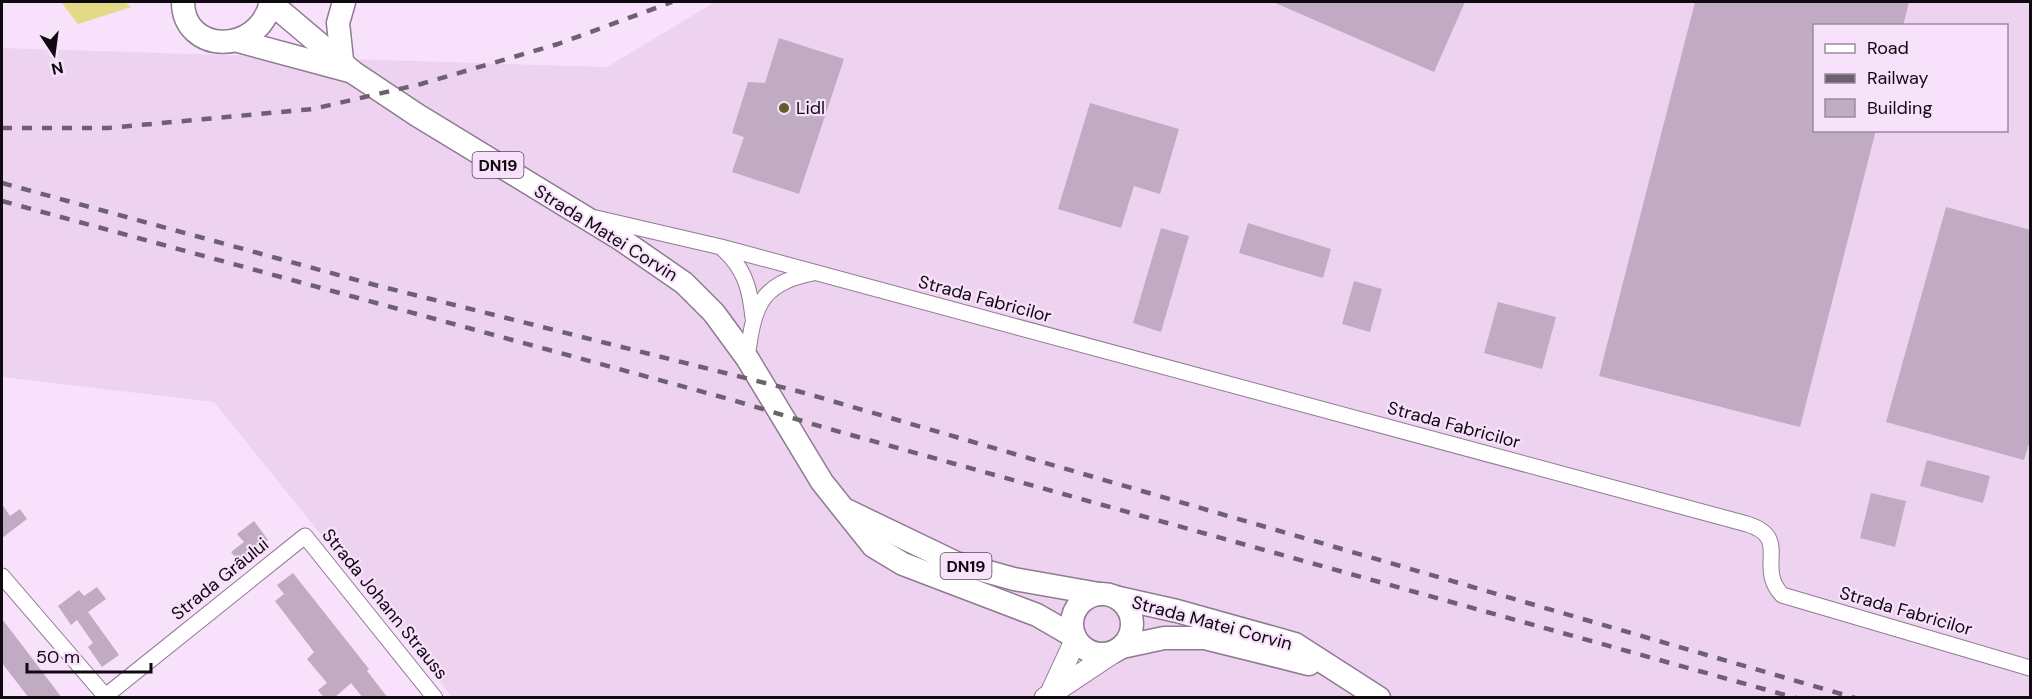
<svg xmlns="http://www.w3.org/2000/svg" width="2032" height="699" viewBox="0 0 2032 699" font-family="'DM Sans',sans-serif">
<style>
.built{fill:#eed3f1;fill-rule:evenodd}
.green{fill:#e3da86}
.building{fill:#c1abc3}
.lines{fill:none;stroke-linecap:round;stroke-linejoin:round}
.minor-casing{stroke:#8e7a91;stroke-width:17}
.secondary-casing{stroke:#8e7a91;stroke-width:23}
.primary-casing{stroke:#8e7a91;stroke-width:25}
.minor{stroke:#fff;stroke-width:15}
.secondary{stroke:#fff;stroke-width:21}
.primary{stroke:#fff;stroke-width:22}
.rail{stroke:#6d606f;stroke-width:4.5;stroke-dasharray:10 10;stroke-linecap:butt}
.poi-dot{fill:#615c28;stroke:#f8e1fa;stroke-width:2}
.labels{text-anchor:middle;stroke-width:4.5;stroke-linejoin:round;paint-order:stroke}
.shield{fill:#f8e1fa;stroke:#564a57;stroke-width:1.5}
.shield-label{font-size:16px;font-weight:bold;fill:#100911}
.poi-label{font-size:18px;fill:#100911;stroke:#f8e1fa;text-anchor:start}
.street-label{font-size:18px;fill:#100911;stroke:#f8e1fa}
</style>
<rect width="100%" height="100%" fill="#f8e1fa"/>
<path class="built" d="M715,2H2030V697H452L214,402L2,377V48L607,67ZM1814,26H2006V130H1814Z"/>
<path class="green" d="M61,2H125L131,7L78,24Z"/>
<g class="building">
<path d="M1273,2H1465L1434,72Z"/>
<path d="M1695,2H1909L1903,26H1815V130H1876L1800,427L1599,376Z"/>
<path d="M779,38L844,59L799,194L732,172L744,137L732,133L748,82L765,83Z"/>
<path d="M1090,103L1179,129L1160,194L1134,186L1121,228L1058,209Z"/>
<path d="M1946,207L2031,230V437L2024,460L1886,422Z"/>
<path d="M1248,223L1331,249L1323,278L1239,253Z"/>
<path d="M1161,228L1189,236L1161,332L1133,323Z"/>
<path d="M1354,281L1382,289L1370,332L1342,324Z"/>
<path d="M1498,302L1556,317L1542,369L1484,353Z"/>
<path d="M1927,460L1990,476L1983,503L1920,486Z"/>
<path d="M1871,493L1906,501L1895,547L1860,538Z"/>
<path d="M2,504L10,516L20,509L27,519L2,538Z"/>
<path d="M254,521L268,540L239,562L231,552L244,542L237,534Z"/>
<path d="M293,573L369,669L367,671L388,698H363L351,683L334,698H324L318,690L327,683L307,659L314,652L275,601L284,594L277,585Z"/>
<path d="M97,587L106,599L88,612L119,655L102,667L88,647L93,643L77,620L71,625L58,606L79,590L84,596Z"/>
<path d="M2,619L25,649L62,698H29L2,663Z"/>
</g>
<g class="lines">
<defs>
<g id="minor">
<path d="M596,218L721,247L1747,524C1792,538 1755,566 1782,595L2030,668"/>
<path d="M723,249C745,269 750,289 753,318"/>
<path d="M747,358C754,308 758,284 813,273"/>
<path d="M2,576L107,698"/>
<path d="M103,698L305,536L435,698"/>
</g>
<g id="secondary">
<path d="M1051,693L1076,639"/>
<path d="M1045,698L1117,650"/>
</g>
<g id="primary">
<path d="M183,2C183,53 258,57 271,2"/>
<path d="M271,3L354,73L417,115L619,238L684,283L714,313L747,358L822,482L873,546L903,564L1037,615L1075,637"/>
<path d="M238,41L349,71"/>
<path d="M342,60L338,23L344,2"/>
<path d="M848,511L956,563L1014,579L1099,594"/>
<circle cx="1102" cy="624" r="30"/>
<path d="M1119,598L1177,611L1295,644L1379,698"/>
<path d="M1122,647L1164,638H1205L1309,664"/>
</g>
</defs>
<use href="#minor" class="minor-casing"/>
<use href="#secondary" class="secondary-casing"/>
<use href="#primary" class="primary-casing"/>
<use href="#minor" class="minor"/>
<use href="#secondary" class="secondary"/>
<use href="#primary" class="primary"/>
<g class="rail">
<path d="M2,128H108L313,109L421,84L558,44L672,2"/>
<path d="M2,183L375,285L801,392L1855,698"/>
<path d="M2,201L729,399L826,428L1796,698"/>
</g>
</g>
<circle class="poi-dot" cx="784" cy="108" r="6"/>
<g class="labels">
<g class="shield">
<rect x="472.5" y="152" width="51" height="26" rx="4.5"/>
<rect x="940.5" y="553" width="51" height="26" rx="4.5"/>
</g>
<g class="shield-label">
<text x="498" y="171">DN19</text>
<text x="966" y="572">DN19</text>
</g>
<g class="poi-label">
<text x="796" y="114">Lidl</text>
</g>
<g class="street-label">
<text transform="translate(606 233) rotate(32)" y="6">Strada Matei Corvin</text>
<text transform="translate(985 299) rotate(15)" y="6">Strada Fabricilor</text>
<text transform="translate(1454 425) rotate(15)" y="6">Strada Fabricilor</text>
<text transform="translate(220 579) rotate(-39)" y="6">Strada Grâului</text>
<text transform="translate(385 604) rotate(51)" y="6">Strada Johann Strauss</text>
<text transform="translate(1906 611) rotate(16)" y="6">Strada Fabricilor</text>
<text transform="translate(1212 623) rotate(15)" y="6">Strada Matei Corvin</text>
</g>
</g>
<rect width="2032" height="699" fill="none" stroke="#100911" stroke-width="6"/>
<rect x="1813" y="24" width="195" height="108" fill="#f8e1fa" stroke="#9b8b9d" stroke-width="1.5"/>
<rect x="1825" y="44" width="30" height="9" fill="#ffffff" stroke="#9b8b9d" stroke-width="1.5"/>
<text x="1867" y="54" font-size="18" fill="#100911">Road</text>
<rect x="1825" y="74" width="30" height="9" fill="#6d606f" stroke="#9b8b9d" stroke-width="1.5"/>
<text x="1867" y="84" font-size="18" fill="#100911">Railway</text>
<rect x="1825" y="99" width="30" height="18" fill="#c1abc3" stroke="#9b8b9d" stroke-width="1.5"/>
<text x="1867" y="114" font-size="18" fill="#100911">Building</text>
<g transform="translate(54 54) rotate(167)" stroke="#f8e1fa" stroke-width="4.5" paint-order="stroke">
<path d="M0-4.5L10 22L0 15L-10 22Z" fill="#100911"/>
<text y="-9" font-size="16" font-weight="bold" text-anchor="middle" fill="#100911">N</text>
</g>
<path d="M27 663v9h124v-9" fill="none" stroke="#100911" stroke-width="3"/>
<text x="36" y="663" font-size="18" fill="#100911" stroke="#f8e1fa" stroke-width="4.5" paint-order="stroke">50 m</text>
</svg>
